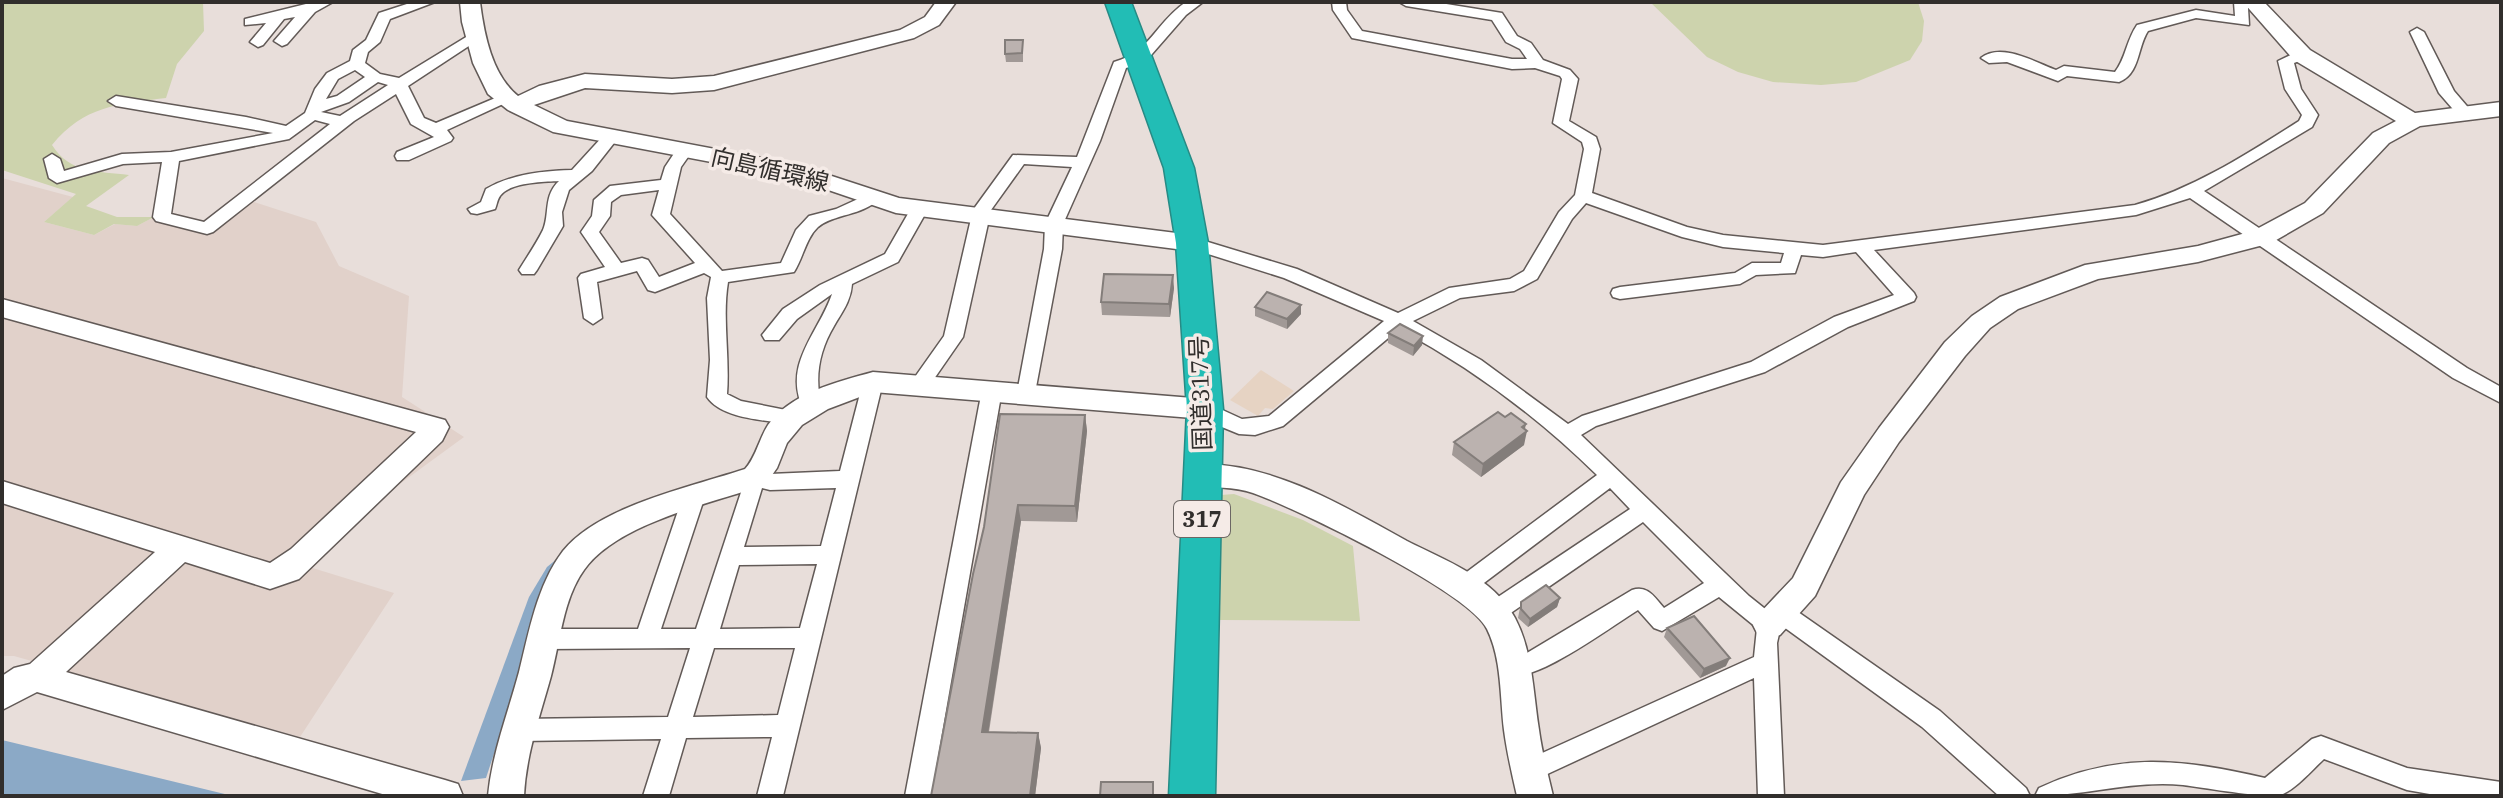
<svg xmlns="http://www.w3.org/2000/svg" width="2503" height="798" viewBox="0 0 2503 798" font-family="'IBM Plex Serif','Noto Sans JP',serif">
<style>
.built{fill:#e1d1ca}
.medical{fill:#e6d3c3}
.green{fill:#cdd3ad}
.water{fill:#8ba9c6}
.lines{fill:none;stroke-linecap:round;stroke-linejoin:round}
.street-casing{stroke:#625a57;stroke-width:3}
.secondary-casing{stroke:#625a57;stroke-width:3}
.highway-casing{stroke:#278b85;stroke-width:3}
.street{fill:#fff;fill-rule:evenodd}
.secondary{fill:#fff;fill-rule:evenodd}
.highway{fill:#22bdb5;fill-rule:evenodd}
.wall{fill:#a19996}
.shaded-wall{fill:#837d7a}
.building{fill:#bbb2af;stroke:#837d7a;stroke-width:2}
.labels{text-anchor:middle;stroke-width:7;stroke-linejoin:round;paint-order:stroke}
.shield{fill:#f5ebe7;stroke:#6c6764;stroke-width:2}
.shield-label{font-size:22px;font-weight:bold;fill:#312e2c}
.street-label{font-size:24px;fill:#312e2c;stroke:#f5ebe7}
</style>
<rect width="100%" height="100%" fill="#e8deda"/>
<path class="built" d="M2,178L73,197L44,222L94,235L115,224L137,226L154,217L206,230L248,200L316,222L339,266L409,296L402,397L464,437L360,513L306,566L394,593L300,737L14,656H2Z"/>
<path class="medical" d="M1261,370L1294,391L1273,409L1265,408L1258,416L1230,400Z"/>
<g class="green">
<path d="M2,2H203L204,31L177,64L166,98C117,104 84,106 52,145C70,174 98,171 129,175L86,206L117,217H154L137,226L114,224L94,235L44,222L76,194L2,170Z"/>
<path d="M1650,2H1918L1924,21L1922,41L1910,60L1856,82L1821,85L1773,82L1738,72L1707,57Z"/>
<path d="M1234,494L1303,520L1353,546L1360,621L1220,620L1221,495Z"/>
</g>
<g class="water">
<path d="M558,558L486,778L461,781L529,597L547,567Z"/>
<path d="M2,740L31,747L233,796H2Z"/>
</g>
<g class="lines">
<defs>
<g id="street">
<path d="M314,2H333L315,12L287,44L282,46L274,41L295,17L284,19L263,45L258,47L250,42L266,23L245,25V19Z"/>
<path d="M413,2H435L390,19L380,42L368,52L365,63L380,74L399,78L476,31L481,32V38L408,86L424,118L436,123L500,96H512L514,99L447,130L453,138L451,141L409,160H397L395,156L397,152L434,137L411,124L396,94L354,121L213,232L207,234L156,221L153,217L162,162L123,164L57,183L49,178L44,159L52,154L60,159L64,171L122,154L171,152L273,133L116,106L108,101L116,96L246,117L286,126L305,113L315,89L327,73L350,61L353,50L366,40L379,13ZM355,70L365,77L337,96L326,99L338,79ZM378,82L388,85L340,116L321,112L349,102ZM315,120L330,124L204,222L171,214L179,161L289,139Z"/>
<path d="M1186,2H1203L1186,15L1145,62L1126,68L1100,141L1063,224L1062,249L1034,398H1020L1017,393L1044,249L1045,224L1072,167L1024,164L991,210L963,337L927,389H913L910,384L944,336L973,210L1013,155L1077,157L1114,62C1152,51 1155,23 1186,2Z"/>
<path d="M1332,2H1346L1347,10L1362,31L1512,59H1527L1520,49L1506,42L1492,20L1406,6L1399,2H1434L1502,13L1517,36L1531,43L1543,60L1570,70L1578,79L1569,121L1596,137L1600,149L1592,193L1687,227L1723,235L1823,245L2135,205C2195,188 2247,154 2299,121L2302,115L2285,89L2278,61L2297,52H2307V58L2294,63L2301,89L2318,115L2312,127L2204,191L2467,368L2501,387V403L2453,378L2190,198L2136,215L1874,250L1914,293L1916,297L1914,301L1848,327L1765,372L1596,426L1581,435L1749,596L1769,612L1772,605L1780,603L1788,605L1940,711L2026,788L2030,796H1999L1922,727L1781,625L1777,643L1784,796H1758L1754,678L1541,777L1518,769L1514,761L1518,753L1527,750L1540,754L1754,657L1757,628L1719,597L1662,631L1654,628L1638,610C1610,627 1533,686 1504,675L1500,668L1504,661L1522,656L1632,590C1648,585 1654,597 1664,608L1704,583L1643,522L1502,619L1494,621L1486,619L1483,612L1486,605L1630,509L1610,488L1472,592L1464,595L1456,592L1453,586L1456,580L1597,475C1538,417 1472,368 1399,329L1283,426L1255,435L1239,434L1217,425L1198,414L1195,409L1198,404L1205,402L1242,419L1269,416L1384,321L1284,278L1186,247L1183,243L1186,239H1198L1297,269L1398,313L1449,288L1510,279L1524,271L1559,212L1575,195L1584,149L1582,142L1553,123L1562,79L1560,76L1535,68L1512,69L1352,38L1333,10ZM1586,203L1682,237L1723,247L1784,253L1781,263H1752L1735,273L1620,287L1613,289L1611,293L1613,297L1620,299L1740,284L1756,275L1795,273L1801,255L1823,257L1856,252L1894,295L1834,317L1751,362L1582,416L1568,424L1481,360L1413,321L1460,298L1514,291L1537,279L1572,219Z"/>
<path d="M2234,2L2261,3L2248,8L2249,25L2196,18L2148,31C2137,48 2140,74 2119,82L2067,76L2058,81L2007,62L1989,63L1981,58C2001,42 2035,62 2056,70L2064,66L2115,72C2126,58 2126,41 2137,25L2196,10L2235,16Z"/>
<path d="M2417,28L2424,32L2454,91L2472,112L2470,115H2458L2439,93L2410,32Z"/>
<path d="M610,133L618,138L592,171L569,190L562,212L563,226L537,270L534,274H522L519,270C527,257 536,244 543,230C550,214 543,196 559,181C544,182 510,182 500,196C497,200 497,205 495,209L477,214L471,213L468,209L481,202L486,189C512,174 542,171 572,170L604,135Z"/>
<path d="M685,145L693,150L681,167L670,214L722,271L781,263L796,230L809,216L836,209L871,193L880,198C863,216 833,214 818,227C806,238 803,258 794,272L728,282C722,318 730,357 727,394L741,401L796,412L799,417L796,422L789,424C765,420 722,419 707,397L710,360L707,298L711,277L704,273L655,292L648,290L637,271L597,282L602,318L593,324L584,318L578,278L581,274L605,267L581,232L592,216L594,200L610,186L661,180L665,167L679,146ZM659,190L652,215L695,263L659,277L648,260L642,258L621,263L599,232L610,216L611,202L621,195Z"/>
<path d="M919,204L928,209L898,262L852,284C851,301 842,312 834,326C819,351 814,379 822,407L819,412H805C780,366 819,333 832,294L797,319L779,340H765L762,335L783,309L820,285L885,254L913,205Z"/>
<path d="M873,375L883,382L783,796H757L772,737L686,738L669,796H643L661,739L519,741L510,738L507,730L510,722L519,719L668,717L690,648L545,649L537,646L533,639L537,632L545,629H638L682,499L685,493L693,491L701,493L704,499L661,629H696L748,471L755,469L770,474L840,471L863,382ZM762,488L770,490L836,488L821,546L744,547ZM817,564L800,628L720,629L739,565ZM714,648H795L778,715L693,717Z"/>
<path d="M992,383L1002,390L931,796H905L982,390Z"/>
<path d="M2321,736L2407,768L2501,782V796H2441L2407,790L2324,759C2312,770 2296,789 2281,795C2262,798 2206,788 2183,785C2132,780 2086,796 2035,796L2039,788C2119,751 2182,759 2265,778L2312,739Z"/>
</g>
<g id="secondary">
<path d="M460,2H480C484,34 492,75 518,96L539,86L585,74L672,79L714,76L900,30L925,17L936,2H956L939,25L914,38L714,90L672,93L585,88L534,105L567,121L795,164L899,198L1192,235L1201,237L1204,243L1201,249L1192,251L896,213L790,177L553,132L508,110L488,94L473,63L462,22Z"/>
<path d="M2243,2H2264L2310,50L2415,113L2501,102V116L2420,126L2389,143L2323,213L2271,243L2198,262L2098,279L2018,309L1990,328L1965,356L1899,442L1864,495L1815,596L1780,635L1769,638L1758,635L1753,625L1758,615L1793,578L1841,482L1879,428L1945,342L1972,316L2000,297L2085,265L2198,246L2253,231L2305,203L2373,133L2396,121L2294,60Z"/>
<path d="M2,299L445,420L449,427L442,441L299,579L270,589L185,562L66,672L445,780L458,784L463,796H389L37,692L2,710V676L14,668L30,664L155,552L2,503V481L270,563L291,549L416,432L2,317Z"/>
<path d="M873,372L1205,399L1215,402L1219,409L1215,416L1205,419L873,392L828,409L802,425L787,443L777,468L765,485C712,503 617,523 584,570C563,599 560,642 551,676C540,716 526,754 524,796H488C492,753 508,713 519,672C529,632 537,585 563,551C599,506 691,487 745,469C756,457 759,439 768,425C791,393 837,382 873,372Z"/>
<path d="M1204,464C1277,465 1345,507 1407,541C1446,561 1493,577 1515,618C1533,652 1533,693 1539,730C1542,753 1548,774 1553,796H1517C1512,774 1507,753 1504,730C1500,698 1502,659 1487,629C1469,592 1296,508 1253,493C1233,486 1213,489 1194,483L1189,475L1194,467Z"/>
</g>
<path id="highway" d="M1105,2H1131L1194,168L1208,243L1223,409L1215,796H1169L1187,409L1176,243L1164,168Z"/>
</defs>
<use href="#street" class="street-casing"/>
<use href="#secondary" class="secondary-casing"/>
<use href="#highway" class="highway-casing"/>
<use href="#street" class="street"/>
<use href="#secondary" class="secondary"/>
<use href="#highway" class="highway"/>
</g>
<g class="wall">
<path d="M1023,40V62H1006L1005,54Z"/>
<path d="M1174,288L1170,317L1102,315L1101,302Z"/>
<path d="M1255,307L1301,314L1287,329L1255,316Z"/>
<path d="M1388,333L1422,345L1413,356L1388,343Z"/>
<path d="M1085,415L1087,431L1077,522L1021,521L989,732L1038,733L1041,748L1035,796H931L984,527Z"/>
<path d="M1505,417L1525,430L1524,445L1481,477L1452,455L1454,442Z"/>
<path d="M1560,598L1557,607L1528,627L1518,618L1521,602Z"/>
<path d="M1667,628L1726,666L1700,678L1664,637Z"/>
</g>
<g class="shaded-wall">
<path d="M1173,275L1174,288L1170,317L1169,304Z"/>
<path d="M1301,305V314L1287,329V319Z"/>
<path d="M1423,336L1422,345L1413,356L1414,346Z"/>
<path d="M1085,415L1087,431L1077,522L1075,506Z"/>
<path d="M1526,424L1524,433L1527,431L1524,445L1481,477L1483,464Z"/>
<path d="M1018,505L1021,521L986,747L982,732Z"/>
<path d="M1560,598L1557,607L1528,627L1530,619Z"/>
<path d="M1730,658L1726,666L1700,678L1704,669Z"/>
<path d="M1038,733L1041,748L1035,796H1030Z"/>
</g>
<g class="building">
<path d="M1005,40H1023L1022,53L1005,54Z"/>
<path d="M1104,274L1173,275L1169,304L1101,302Z"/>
<path d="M1267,292L1301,305L1287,319L1255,307Z"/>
<path d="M1400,324L1423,336L1414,346L1388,333Z"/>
<path d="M1498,412L1505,417L1511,413L1526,424L1522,427L1527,431L1483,464L1454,442Z"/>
<path d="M1000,414L1085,415L1075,506L1018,505L982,732L1038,733L1030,796H931L973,574L984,527Z"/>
<path d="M1546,585L1560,598L1530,619L1521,609V602Z"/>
<path d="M1694,616L1730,658L1704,669L1667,628Z"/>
<path d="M1101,782H1153V796H1100Z"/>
</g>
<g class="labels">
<rect class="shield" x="1174" y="501" width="56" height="36" rx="6"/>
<g class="shield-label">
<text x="1202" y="527">317</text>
</g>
<g class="street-label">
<text transform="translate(770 170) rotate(13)" y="8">向島循環線</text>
<text transform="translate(1201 393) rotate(-92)" y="8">国道317号</text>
</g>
</g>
<rect width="2503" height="798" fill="none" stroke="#312e2c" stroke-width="8"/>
</svg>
